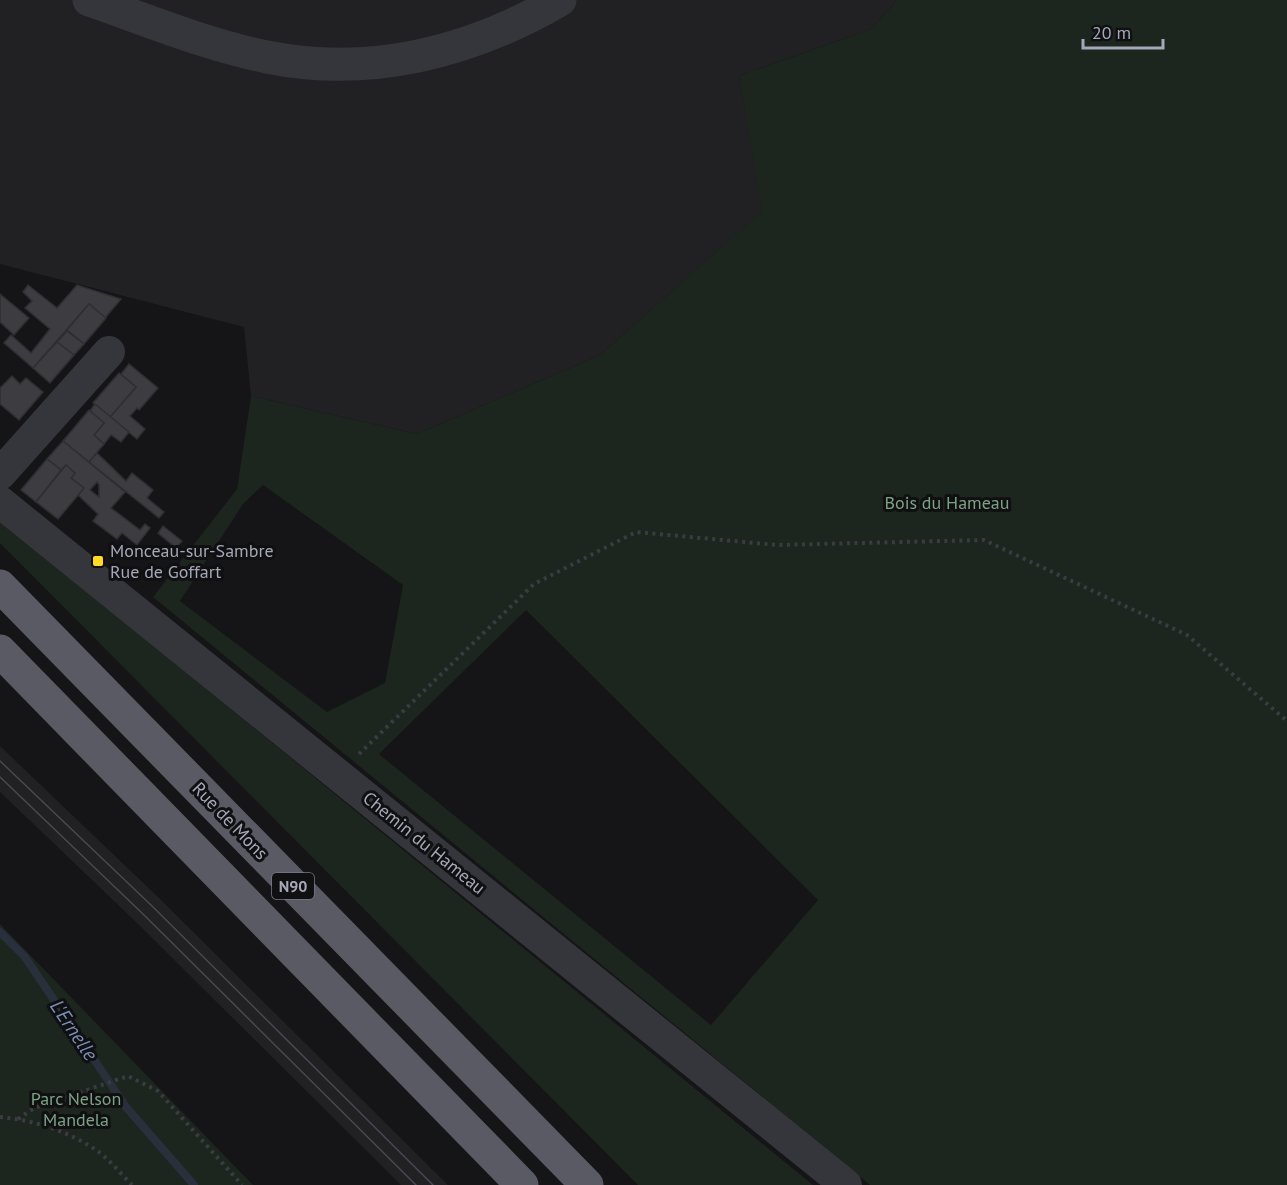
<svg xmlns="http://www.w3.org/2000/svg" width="1287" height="1185" viewBox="0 0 1287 1185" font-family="'PT Sans',sans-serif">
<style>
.built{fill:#212023}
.green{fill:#1c251e;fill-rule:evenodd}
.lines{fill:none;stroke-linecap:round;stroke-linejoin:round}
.stream{stroke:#2a303b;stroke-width:8}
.building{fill:#3c3c41;stroke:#2f2e33;stroke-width:1.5;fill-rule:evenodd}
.path{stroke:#3b3c43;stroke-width:4;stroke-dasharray:3 4.5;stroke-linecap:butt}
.minor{stroke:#35353c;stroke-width:32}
.tertiary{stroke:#35353c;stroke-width:33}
.trunk{stroke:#595a64;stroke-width:33}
.tram{stroke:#484951;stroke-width:1.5}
.poi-dot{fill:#ffdb24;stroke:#100f11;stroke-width:2}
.labels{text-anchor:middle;stroke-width:6;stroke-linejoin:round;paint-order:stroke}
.shield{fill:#100f11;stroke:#787a86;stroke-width:1.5}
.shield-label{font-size:16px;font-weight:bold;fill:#a5a8b8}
.park-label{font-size:18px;fill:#7ba484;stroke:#100f11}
.poi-label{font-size:18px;fill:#a5a8b8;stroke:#100f11;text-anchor:start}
.street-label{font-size:18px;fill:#a5a8b8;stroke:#100f11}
.water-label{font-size:20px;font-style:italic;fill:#798fb5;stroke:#100f11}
</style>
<rect width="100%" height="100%" fill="#151416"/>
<g class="built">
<path d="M0,0H897L871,29L739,76L763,211L600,355L417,434L251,396L244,327L0,264Z"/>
<path d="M0,746L159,898L448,1185H401L136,922L0,792Z"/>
</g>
<g class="green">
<path d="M897,0H1287V1185H870L153,597L237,489L251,396L417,434L600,355L762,211L739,76L871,29ZM263,485L403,585L385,683L327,712L180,601L243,504ZM526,610L818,900L711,1025L379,754Z"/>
<path d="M0,520L813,1185H638L0,543Z"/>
<path d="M0,924L253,1185H0Z"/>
</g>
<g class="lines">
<path class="stream" d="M0,932L25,957L126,1107L194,1185"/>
</g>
<g class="building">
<path d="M28,285L57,308L77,285L121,299L105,318L89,304L33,368L4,343L11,335L31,353L50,329L25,308L32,301L23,292Z"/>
<path d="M0,294L29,318L14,335L0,322Z"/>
<path d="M89,304L106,318L84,344L67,330Z"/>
<path d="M67,331L84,344L74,355L57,342Z"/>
<path d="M57,342L74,355L50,383L33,368Z"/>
<path d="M129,364L158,388L139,410L137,408L130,416L145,429L137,439L110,417L136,387L121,374Z"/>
<path d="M119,373L136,387L110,417L93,403Z"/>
<path d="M12,376L20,384L26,378L43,392L19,420L0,404V388Z"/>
<path d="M95,404L129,432L121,442L111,435L104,444L94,435L104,423L90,411Z"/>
<path d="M89,410L104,423L94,435L104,444L89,462L63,441Z"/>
<path d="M63,441L125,492L111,508L140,530L145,524L150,528L137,545L122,533L117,539L93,521L98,514L78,495L84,488L71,478L75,473L66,465L61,470L47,459ZM97,482L99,485V497L90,490Z"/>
<path d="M97,453L126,481L132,473L153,490L147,498L164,512L159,518L89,462Z"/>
<path d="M47,459L61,470L36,502L21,490Z"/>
<path d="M66,465L75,473L71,478L84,488L58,519L36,502Z"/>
<path d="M163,526L182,541L176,548L158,533Z"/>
</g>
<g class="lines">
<g class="path">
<path d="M359,754L534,584L636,532L777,545L984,540L1187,635L1287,721"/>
<path d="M0,1117C33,1120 68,1131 96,1150C109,1159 121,1174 132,1185"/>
<path d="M18,1119L34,1108L128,1076L158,1091L242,1185"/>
</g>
<g class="minor">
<path d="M0,474L109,352"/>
<path d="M0,502L846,1185"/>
</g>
<path class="tertiary" d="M89,0C147,20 207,45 267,57C370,78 471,52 560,0"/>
<g class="trunk">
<path d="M0,586L587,1185"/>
<path d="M0,651L522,1185"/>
</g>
<g class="tram">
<path d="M0,761L152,906L433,1185"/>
<path d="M0,777L143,914L416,1185"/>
</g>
</g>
<rect class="poi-dot" x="92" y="555" width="12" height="12" rx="3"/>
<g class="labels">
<rect class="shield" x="272" y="873" width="42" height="26" rx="4.5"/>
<g class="shield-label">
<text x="293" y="892">N90</text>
</g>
<g class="park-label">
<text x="947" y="509">Bois du Hameau</text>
<text x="76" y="1105">Parc Nelson<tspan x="76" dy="21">Mandela</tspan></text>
</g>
<g class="poi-label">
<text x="110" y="557">Monceau-sur-Sambre<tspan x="110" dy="21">Rue de Goffart</tspan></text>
</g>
<g class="street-label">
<text transform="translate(230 821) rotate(46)" y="6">Rue de Mons</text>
<text transform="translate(424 843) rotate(39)" y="6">Chemin du Hameau</text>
</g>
<g class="water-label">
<text transform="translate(74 1030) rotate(56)" y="7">L'Ernelle</text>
</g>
</g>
<path d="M1083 39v9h80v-9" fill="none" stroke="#a5a8b8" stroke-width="3"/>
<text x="1092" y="39" font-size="18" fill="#a5a8b8" stroke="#100f11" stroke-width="4.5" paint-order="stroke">20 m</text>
</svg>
